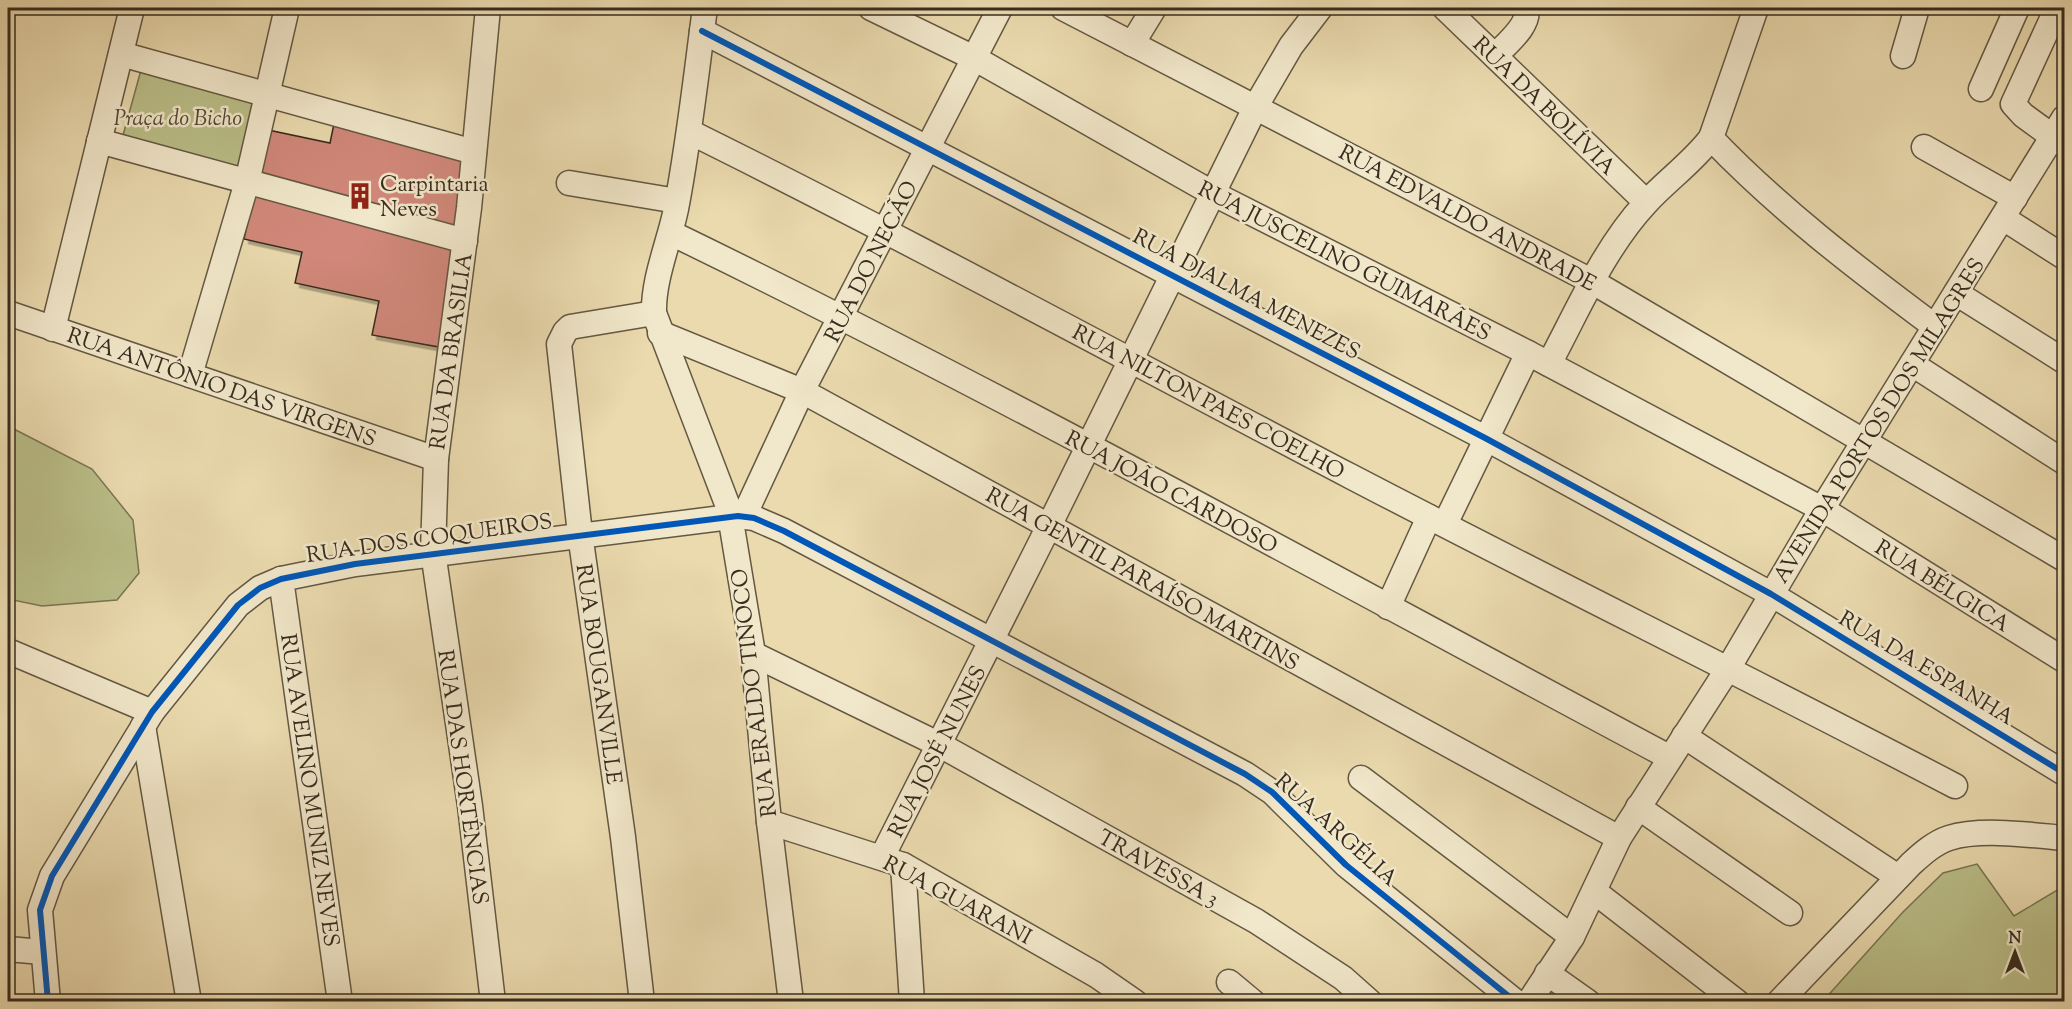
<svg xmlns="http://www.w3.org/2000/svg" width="2072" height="1009" viewBox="0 0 2072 1009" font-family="'Sorts Mill Goudy',serif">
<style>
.green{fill:#babe88;stroke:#787554;stroke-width:1.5}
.building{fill:#d1887a;stroke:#372c1f;stroke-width:1.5;filter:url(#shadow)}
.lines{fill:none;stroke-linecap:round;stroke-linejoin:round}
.minor-casing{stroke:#645843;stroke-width:27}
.minor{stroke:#f1e7ca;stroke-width:24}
.cycleway-casing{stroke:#f1e7ca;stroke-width:10}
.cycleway{stroke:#0057b8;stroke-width:6}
.labels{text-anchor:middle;stroke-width:5;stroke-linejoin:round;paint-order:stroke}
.street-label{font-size:22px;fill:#372c1f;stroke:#f1e7ca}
.park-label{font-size:22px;font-style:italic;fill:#514934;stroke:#f1e7ca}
.poi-label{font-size:22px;fill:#372c1f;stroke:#f1e7ca;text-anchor:start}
</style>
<defs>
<filter id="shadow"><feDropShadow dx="4.5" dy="4.5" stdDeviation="0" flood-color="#0004"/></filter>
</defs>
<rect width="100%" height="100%" fill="#eadaae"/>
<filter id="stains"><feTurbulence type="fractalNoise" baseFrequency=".00333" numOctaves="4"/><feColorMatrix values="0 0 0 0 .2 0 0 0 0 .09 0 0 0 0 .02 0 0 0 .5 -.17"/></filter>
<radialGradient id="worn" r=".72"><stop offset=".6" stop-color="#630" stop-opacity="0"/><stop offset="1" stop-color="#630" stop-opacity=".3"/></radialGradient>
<g class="green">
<path d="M141,70L257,101L238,170L122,139Z"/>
<path d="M8,426L92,469L133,520L139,573L117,600L42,606L8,599Z"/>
<path d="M1977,864L2014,916L2064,886V1001H1823L1903,912L1943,873Z"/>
</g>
<path class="building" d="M336,114L474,152L450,349L372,335L379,301L295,283L302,252L244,239L268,130L330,143Z"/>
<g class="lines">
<defs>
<g id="minor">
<path d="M488,8L469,208L436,459L433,552L470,806L493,1002"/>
<path d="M705,8C696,75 689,142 676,209C669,243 653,279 654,313L729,509L753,654L769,822L791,1002"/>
<path d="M871,8L974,58L1214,194L1528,353L1822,509L2064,660"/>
<path d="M1063,8L1593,282L2064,559"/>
<path d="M1445,8L1646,202"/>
<path d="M2057,8L2013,104L2023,115L2064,145"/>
<path d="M702,31L1487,439L1771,594L2064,773"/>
<path d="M1132,44L1154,8"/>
<path d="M121,54L474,152"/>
<path d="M1495,56C1506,44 1531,25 1526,8"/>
<path d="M1903,56L1917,8"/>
<path d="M1981,89L2017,8"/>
<path d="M690,132C912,242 1130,361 1350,476C1551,581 1755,681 1955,786"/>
<path d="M1711,138C1779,209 1855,267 1934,326"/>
<path d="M99,141L465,241"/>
<path d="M1924,147L2015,198"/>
<path d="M569,183L677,201"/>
<path d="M2003,218L2064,257"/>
<path d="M671,233C1009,397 1337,580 1669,757"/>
<path d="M1956,293L2064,361"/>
<path d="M8,313L436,459"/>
<path d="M53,329L132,8"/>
<path d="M660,333L802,391L1619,838"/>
<path d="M1549,364C1578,310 1604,248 1646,203C1667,180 1692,163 1711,138L1756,8"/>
<path d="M1912,364L2064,462"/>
<path d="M190,375L247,182L287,8"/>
<path d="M744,516L802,391L1000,8"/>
<path d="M1445,524L1528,353"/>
<path d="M281,579L340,1002"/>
<path d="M1388,607L1429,517"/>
<path d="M8,651L152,712"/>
<path d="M753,654L940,745L1256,921L1343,978L1370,1002"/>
<path d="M143,726L189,1002"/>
<path d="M1684,736L1898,877"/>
<path d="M1361,778L1572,937"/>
<path d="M1638,807L1790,913"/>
<path d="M769,822L903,865L1096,975L1135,1002"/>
<path d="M882,857L1049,526L1256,106L1291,46L1320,8"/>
<path d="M903,865L912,1002"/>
<path d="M1595,892L1737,1002"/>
<path d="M8,949L42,952"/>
<path d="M1547,973L1588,1002"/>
<path d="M1229,982L1253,1002"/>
<path d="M48,1002L40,910L52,876L152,712L238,605L260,588L281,579L355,564L738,516L754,518L784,531L1245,774L1272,792L1346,865L1516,1002"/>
<path d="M642,1002L623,837L580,534L559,344L565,332L570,327L654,313"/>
<path d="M1529,1002L1572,937L1619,838L1729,667L1822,509L2064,118"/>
<path d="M1779,1002L1911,864C1922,854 1934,843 1949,838C1980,828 2032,835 2064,838"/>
</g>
</defs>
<use href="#minor" class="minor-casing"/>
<use href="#minor" class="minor"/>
<defs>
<g id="cycleway">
<path d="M702,31L1487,439L1771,594L2064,773"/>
<path d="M48,1002L40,910L52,876L152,712L238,605L260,588L281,579L355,564L738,516L754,518L784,531L1245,774L1272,792L1346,865L1516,1002"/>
</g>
</defs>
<use href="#cycleway" class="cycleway-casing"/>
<use href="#cycleway" class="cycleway"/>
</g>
<defs>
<symbol id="building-bare" viewBox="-9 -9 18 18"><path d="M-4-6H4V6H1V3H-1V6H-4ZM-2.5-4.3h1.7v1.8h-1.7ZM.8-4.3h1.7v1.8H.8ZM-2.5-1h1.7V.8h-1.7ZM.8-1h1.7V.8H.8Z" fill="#8f2418" stroke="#f1e7ca" stroke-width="2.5" paint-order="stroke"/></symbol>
</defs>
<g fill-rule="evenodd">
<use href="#building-bare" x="341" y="177" width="38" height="38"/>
</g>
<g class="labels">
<g class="street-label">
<text transform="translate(1545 105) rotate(44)" y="8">RUA DA BOLÍVIA</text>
<text transform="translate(1468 217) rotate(28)" y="8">RUA EDVALDO ANDRADE</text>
<text transform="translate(1345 260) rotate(27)" y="8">RUA JUSCELINO GUIMARÃES</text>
<text transform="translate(870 261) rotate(-63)" y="8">RUA DO NECÃO</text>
<text transform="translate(1247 293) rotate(28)" y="8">RUA DJALMA MENEZES</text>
<text transform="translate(450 351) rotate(-82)" y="8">RUA DA BRASILIA</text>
<text transform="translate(222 386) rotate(19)" y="8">RUA ANTÔNIO DAS VIRGENS</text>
<text transform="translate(1209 401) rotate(28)" y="8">RUA NILTON PAES COELHO</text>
<text transform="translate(1878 420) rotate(-58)" y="8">AVENIDA PORTOS DOS MILAGRES</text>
<text transform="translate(1172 491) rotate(28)" y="8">RUA JOÃO CARDOSO</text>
<text transform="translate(429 537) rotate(-8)" y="8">RUA DOS COQUEIROS</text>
<text transform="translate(1143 578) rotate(29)" y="8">RUA GENTIL PARAÍSO MARTINS</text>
<text transform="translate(1943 585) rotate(32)" y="8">RUA BÉLGICA</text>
<text transform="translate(1927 667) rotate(31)" y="8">RUA DA ESPANHA</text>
<text transform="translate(600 674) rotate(82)" y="8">RUA BOUGANVILLE</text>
<text transform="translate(753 693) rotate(-97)" y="8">RUA ERALDO TINOCO</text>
<text transform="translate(936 751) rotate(-63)" y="8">RUA JOSÉ NUNES</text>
<text transform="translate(464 777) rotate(82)" y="8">RUA DAS HORTÊNCIAS</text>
<text transform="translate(311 790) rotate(82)" y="8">RUA AVELINO MUNIZ NEVES</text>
<text transform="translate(1337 829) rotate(42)" y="8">RUA ARGÉLIA</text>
<text transform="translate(1159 867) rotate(29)" y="8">TRAVESSA 3</text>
<text transform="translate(958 899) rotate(28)" y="8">RUA GUARANI</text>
</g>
<g class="park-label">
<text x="178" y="125">Praça do Bicho</text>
</g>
<g class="poi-label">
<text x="380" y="191">Carpintaria<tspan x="380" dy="25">Neves</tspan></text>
</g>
</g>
<rect width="2072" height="1009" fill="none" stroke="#eadaae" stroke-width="30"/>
<rect x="9" y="9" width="2054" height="991" fill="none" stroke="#372c1f" stroke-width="3"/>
<rect x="15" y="15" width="2042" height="979" fill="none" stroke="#372c1f" stroke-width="1.5"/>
<g transform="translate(2015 952)" stroke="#f1e7ca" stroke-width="4.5" paint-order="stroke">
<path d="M0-4.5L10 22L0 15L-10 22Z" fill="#372c1f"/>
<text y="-9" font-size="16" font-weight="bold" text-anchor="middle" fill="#372c1f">N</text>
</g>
<rect width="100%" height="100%" filter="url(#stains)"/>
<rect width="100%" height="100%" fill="url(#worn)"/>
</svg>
